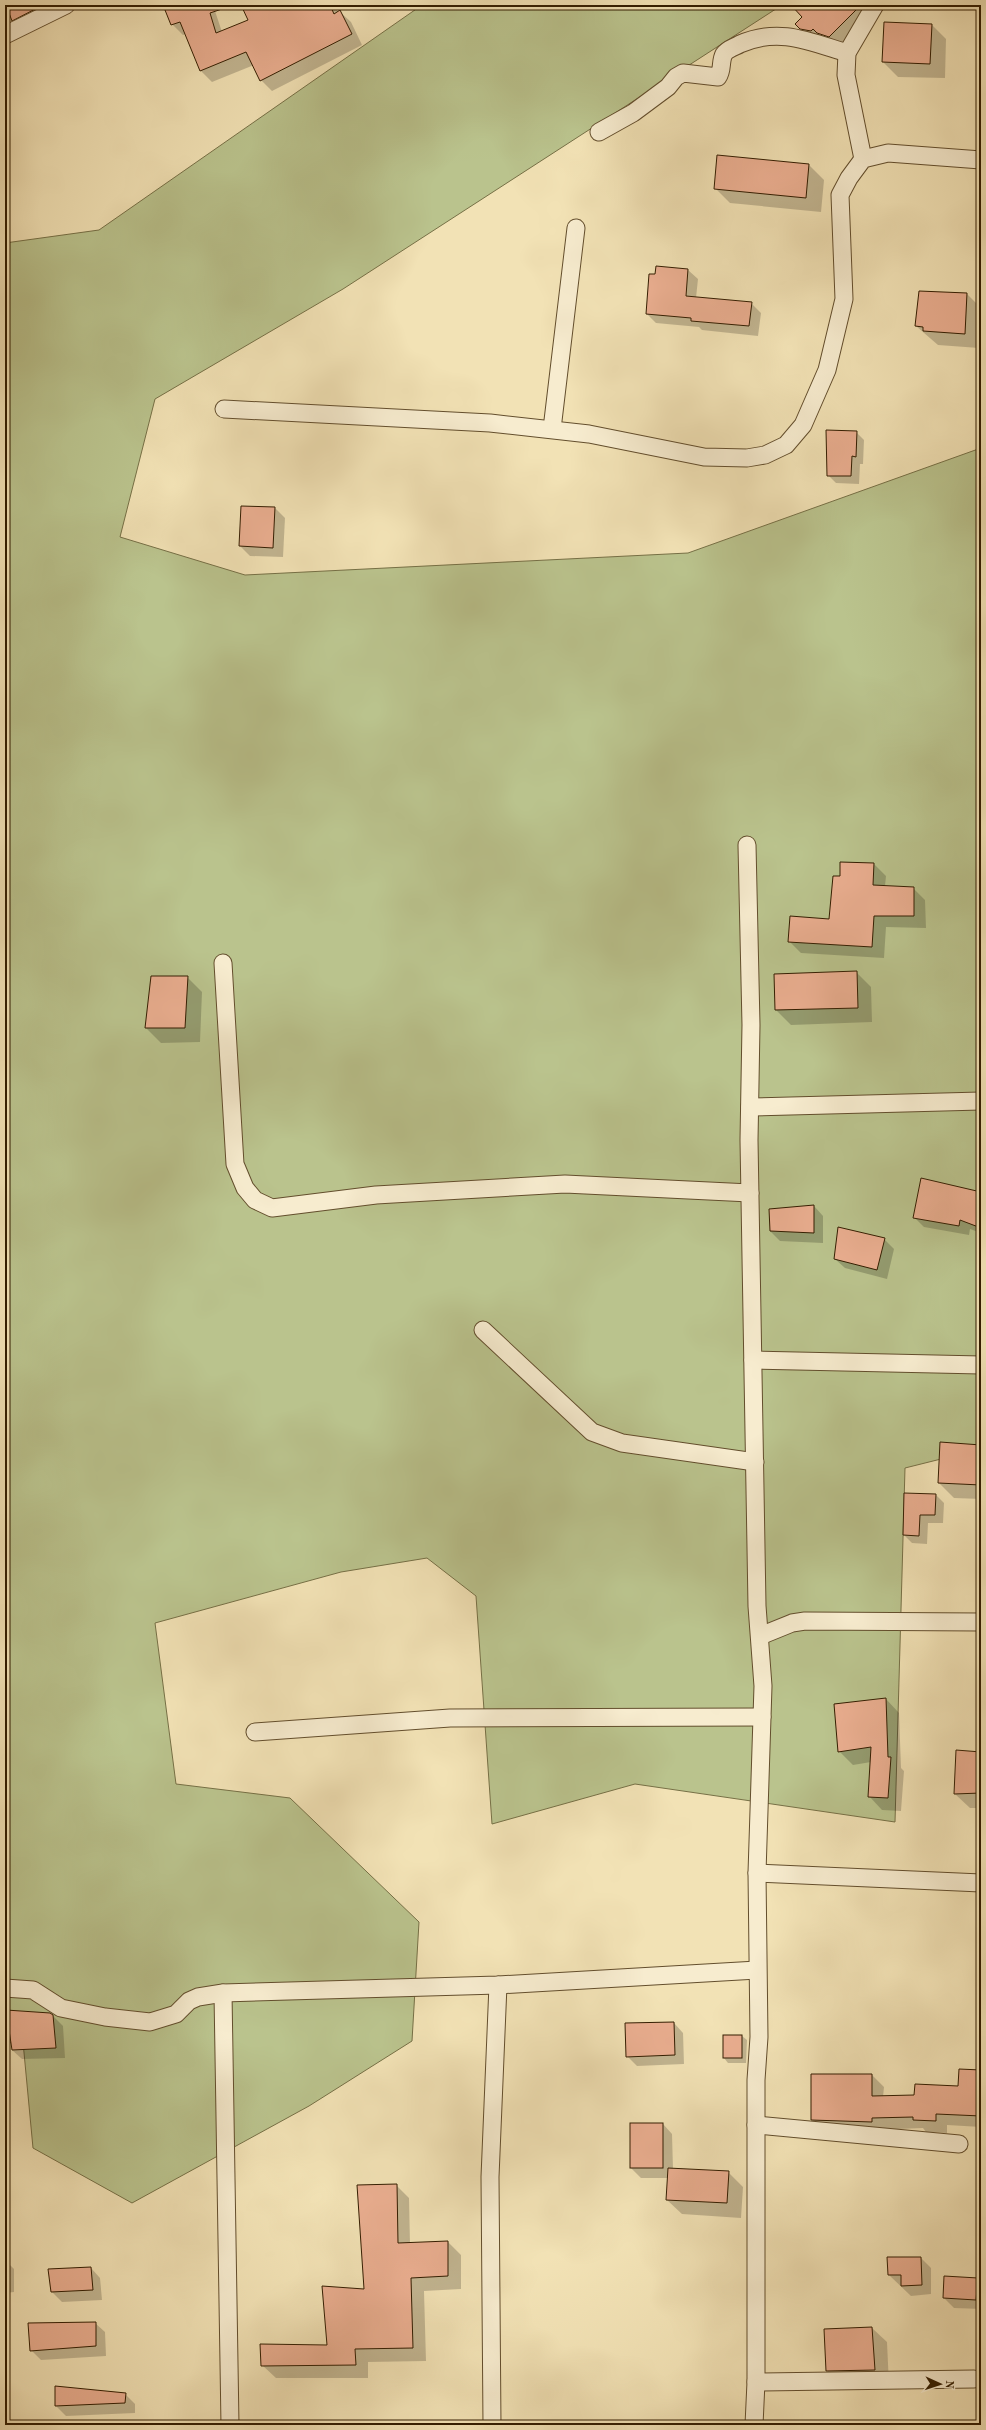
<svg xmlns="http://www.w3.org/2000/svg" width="986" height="2430" viewBox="0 0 986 2430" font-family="'Old Standard TT',serif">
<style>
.green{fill:#bac38d;stroke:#767046}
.shadow{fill:#0003}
.building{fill:#eaae90;stroke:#331d00}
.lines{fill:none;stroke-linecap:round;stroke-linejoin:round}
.minor-casing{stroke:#634e2d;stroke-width:19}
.minor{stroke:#f7eccf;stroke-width:17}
</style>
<rect width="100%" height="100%" fill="#f2e2b5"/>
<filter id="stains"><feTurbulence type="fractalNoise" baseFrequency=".005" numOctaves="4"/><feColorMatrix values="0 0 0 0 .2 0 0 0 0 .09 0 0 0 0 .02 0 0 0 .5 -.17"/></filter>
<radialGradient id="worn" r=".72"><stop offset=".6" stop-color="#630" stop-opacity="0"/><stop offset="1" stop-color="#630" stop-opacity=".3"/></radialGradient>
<path class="green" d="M422,5H782L343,289L155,399L120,537L245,575L688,553L981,448V1449L905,1468L895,1822L635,1784L492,1824L476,1596L427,1558L341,1572L155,1623L176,1784L290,1798L419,1922L412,2041L309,2106L132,2203L33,2148L23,2042L5,2043V243L99,230Z"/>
<g class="shadow">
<path d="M7,5H55L22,30L12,20Z"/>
<path d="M164,5H213L222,32L250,20L242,5H335L338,13L340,12L351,22L362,45L272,91L261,80L254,65L212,82L201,71L186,34L183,35L172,24Z"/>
<path d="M805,5H881L840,46L811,38L797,24L803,17Z"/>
<path d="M932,25L946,39L945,78L898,77L883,62Z"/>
<path d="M718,156L809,165L824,180L821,212L730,203L715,188Z"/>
<path d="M657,267L688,270L698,279L696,298L751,303L761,313L758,336L702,330L699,327L656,323L647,314Z"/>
<path d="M967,294L981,308L979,348L938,345L916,326Z"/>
<path d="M856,432L864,440L863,464H860L859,484L836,483L828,475Z"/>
<path d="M275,508L285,518L283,557L250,556L240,546Z"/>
<path d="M874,864L886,876L885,886L913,888L925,900L926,928L886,927L884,958L801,953L789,941L830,920L841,877Z"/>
<path d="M856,972L871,987L872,1022L791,1025L776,1010Z"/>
<path d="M187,977L202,992L200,1042L161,1043L146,1028Z"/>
<path d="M981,1190V1233L970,1229L969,1235L924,1227L914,1217L980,1193Z"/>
<path d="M814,1206L823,1216V1243L780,1241L770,1231Z"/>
<path d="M884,1239L894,1249L887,1279L845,1268L835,1259Z"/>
<path d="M981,1446V1499L954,1498L939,1483Z"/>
<path d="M936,1495L944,1503L943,1523H928L927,1544L912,1543L904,1535Z"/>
<path d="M886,1699L899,1713L901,1768L904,1771L901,1811L882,1810L869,1796L871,1762L853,1765L839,1751Z"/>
<path d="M981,1753V1808H970L955,1794Z"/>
<path d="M53,2016L63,2026L65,2058L22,2059L12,2050Z"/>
<path d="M674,2023L683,2033L684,2064L637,2066L627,2056Z"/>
<path d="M724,2036H742L747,2040L746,2063H728L724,2058Z"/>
<path d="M981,2071V2127L947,2125V2133L926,2132L923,2128L824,2132L812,2120L872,2075L884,2087L883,2097L915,2096L959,2087Z"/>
<path d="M631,2124H663L672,2134L673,2169L728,2172L743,2187L741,2218L682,2214L667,2200L668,2178H641L631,2168Z"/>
<path d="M396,2185L409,2198L410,2244L448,2242L461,2255V2289L424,2291L426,2361L368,2362V2378H276L262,2365L328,2346L365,2290Z"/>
<path d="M889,2258H921L931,2268V2294L911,2296L889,2275Z"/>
<path d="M5,2260L14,2269V2292L5,2293Z"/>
<path d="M91,2268L100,2278L102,2300L62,2302L52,2292Z"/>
<path d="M945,2278L981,2279V2309L954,2308L944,2298Z"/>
<path d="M95,2323L105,2332L106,2356L41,2360L31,2350Z"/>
<path d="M872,2328L887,2342L889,2385H842L827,2371Z"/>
<path d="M125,2394L135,2404V2413L66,2416L56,2406Z"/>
</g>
<g class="building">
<path d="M6,5H43L12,21Z"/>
<path d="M163,5H222V9L210,13L216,33L248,20L241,5H330L334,14L340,10L352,34L260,81L246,52L200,71L180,22L171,25Z"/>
<path d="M791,5H861L829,37L817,33L813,29L811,31L800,29L795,24L802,17Z"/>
<path d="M884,22L932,24L930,64L882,62Z"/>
<path d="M717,155L809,164L806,198L714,189Z"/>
<path d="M656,266L688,269L686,296L752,302L749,326L691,321V318L646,314L649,274H655Z"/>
<path d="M919,291L967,293L965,334L923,331V327L915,326Z"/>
<path d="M826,430L857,431L856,457L852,456L851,476H827Z"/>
<path d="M241,506L275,507L273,548L239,546Z"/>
<path d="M840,862L874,863L873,885L914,887V916H874L872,947L788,942L790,916L829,919L833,876H840Z"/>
<path d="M857,971L858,1008L775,1010L774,974Z"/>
<path d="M151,976H188L185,1028H145Z"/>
<path d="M921,1178L981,1192V1228L960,1220L959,1226L913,1218Z"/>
<path d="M814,1205V1233L770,1231L769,1209Z"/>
<path d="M838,1227L885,1238L877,1270L834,1259Z"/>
<path d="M940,1442L981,1445V1485L938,1483Z"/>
<path d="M904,1493L936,1494L935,1515H920L919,1536L903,1535Z"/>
<path d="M886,1698L888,1757H891L888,1798L868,1797L871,1747L838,1752L834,1704Z"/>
<path d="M956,1750L981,1752V1793L954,1794Z"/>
<path d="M6,2010L50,2013L53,2015L56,2048L12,2050Z"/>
<path d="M674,2022L675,2055L626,2057L625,2023Z"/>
<rect x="723" y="2035" width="19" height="23"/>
<path d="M959,2069L981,2070V2116L936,2114V2121L913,2120V2117L872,2118V2122L811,2120V2074H872V2096L914,2095L915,2084L958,2086Z"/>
<rect x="630" y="2123" width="33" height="45"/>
<path d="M668,2168L729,2171L727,2203L666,2200Z"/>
<path d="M397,2184L398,2243L448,2241V2276L411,2278L413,2348L355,2349L356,2365L261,2366L260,2344L327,2345L322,2286L364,2289L357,2185Z"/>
<path d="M887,2257H921L922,2285L901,2286V2275H888Z"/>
<path d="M91,2267L93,2290L51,2292L48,2269Z"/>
<path d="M944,2276L978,2278L976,2300L943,2298Z"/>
<path d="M96,2322V2346L30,2351L28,2323Z"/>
<path d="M872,2327L875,2370L826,2371L824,2329Z"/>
<path d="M55,2386L126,2393L125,2403L55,2406Z"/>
</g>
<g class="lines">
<defs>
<g id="minor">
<path d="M5,35L66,5"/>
<path d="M599,132L633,113L668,87L676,77L683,73L718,77C723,70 720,61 724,54C727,49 735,47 740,44C779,27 808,41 847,53"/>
<path d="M863,159L846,75L847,53L875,5"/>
<path d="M224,409L490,423L589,434L704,457L747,458L765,455L786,445L803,425L827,370L844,299L840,195L849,178L863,159L888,153L981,160"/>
<path d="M552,429L576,228"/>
<path d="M747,845L751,1025L749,1140L757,1606L763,1686L757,1873L759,2037L756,2080V2382L754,2425"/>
<path d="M223,963L235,1164L245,1188L255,1200L272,1208L376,1195L565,1184L750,1193"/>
<path d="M750,1107L981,1101"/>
<path d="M483,1330L592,1432L622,1443L755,1462"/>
<path d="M753,1360L981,1365"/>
<path d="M760,1636L792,1623L805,1621L981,1622"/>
<path d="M255,1732L450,1718L762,1717"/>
<path d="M757,1873L981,1883"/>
<path d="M5,1988L33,1990L61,2008L105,2017L150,2022L176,2014L189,2001L198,1997L223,1993L498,1985L757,1970"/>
<path d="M223,1993L230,2425"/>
<path d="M756,2125L959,2144"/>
<path d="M756,2382L974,2379"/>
<path d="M492,2425L490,2177L498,1985"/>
</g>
</defs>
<use href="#minor" class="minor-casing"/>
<use href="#minor" class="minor"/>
</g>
<rect width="986" height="2430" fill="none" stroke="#f2e2b5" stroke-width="20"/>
<rect x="6" y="6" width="974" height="2418" fill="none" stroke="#331d00" stroke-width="2"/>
<rect x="10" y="10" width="966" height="2410" fill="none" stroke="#331d00"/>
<g transform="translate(940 2384) rotate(93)" stroke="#f7eccf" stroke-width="3" paint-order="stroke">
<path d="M0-3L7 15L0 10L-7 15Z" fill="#331d00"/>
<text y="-6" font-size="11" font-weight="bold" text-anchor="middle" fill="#331d00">N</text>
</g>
<rect width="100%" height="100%" filter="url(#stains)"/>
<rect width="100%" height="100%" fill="url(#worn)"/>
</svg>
